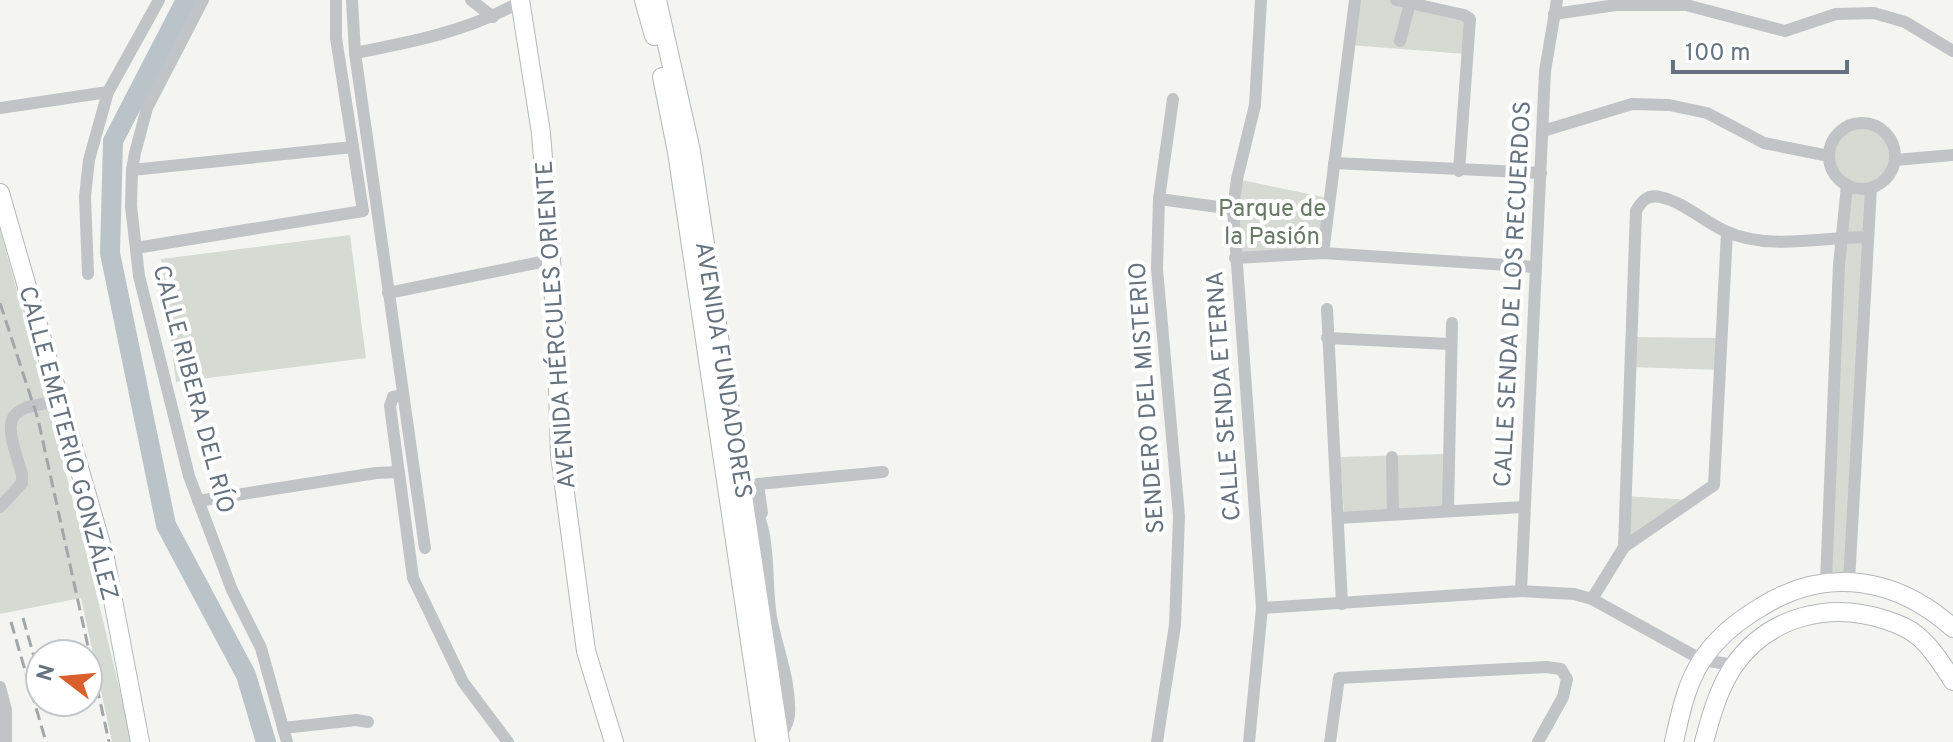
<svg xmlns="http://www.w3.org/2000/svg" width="1953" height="742" viewBox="0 0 1953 742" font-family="Overpass,sans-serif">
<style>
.green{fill:#d5dbd2}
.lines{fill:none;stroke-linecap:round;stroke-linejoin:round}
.river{stroke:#bac3c8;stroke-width:20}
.secondary-casing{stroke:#b3b7bb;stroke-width:20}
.street{stroke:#c0c4c7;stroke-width:12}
.secondary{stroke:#fff;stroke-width:18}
.rail{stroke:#a1a6ab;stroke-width:3;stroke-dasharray:12 6;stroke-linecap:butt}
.labels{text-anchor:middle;stroke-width:8;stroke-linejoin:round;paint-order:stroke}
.park-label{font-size:24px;fill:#677864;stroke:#fff}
.street-label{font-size:24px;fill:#657380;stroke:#fff}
</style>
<rect width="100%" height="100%" fill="#f4f5f1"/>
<g class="green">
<path d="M1355,0H1396L1464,15L1466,54L1349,45Z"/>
<path d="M1860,123C1901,127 1907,170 1871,188L1849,582L1826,581L1847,186C1819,164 1826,131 1860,123Z"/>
<path d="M1237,179L1328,198L1323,253L1235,258Z"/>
<path d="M0,230C48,400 92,570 132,742H112L81,598L0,614Z"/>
<path d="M350,235L366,358L176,382L161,259Z"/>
<path d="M1631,337L1721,338V370L1630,367Z"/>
<path d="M1445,454L1443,508L1344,515L1340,457Z"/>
<path d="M1624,496L1692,500L1624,547Z"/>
</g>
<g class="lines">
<path class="river" d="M186,0L113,141L110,253L166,525L246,675L266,742"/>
<defs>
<g id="secondary">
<path d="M520,0L541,133L556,324L560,455L586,651L614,742"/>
<path d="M644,0L654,36"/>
<path d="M657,0L691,151L780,742"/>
<path d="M662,77L677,152L765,742"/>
<path d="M0,193L105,558L140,742"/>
<path d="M1674,742C1680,715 1686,684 1702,660C1716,639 1739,620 1761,607C1826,566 1896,577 1953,628"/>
<path d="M1704,742C1711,716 1718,690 1733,667C1768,616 1830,601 1886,620C1898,624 1909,628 1919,637C1933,649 1943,666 1953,681"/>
</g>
</defs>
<use href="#secondary" class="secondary-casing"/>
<g class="street">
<path d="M203,0L147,108L135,153L132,170L131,206L139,276L189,476L232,590L261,648L287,742"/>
<path d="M352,0L355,53L425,548"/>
<path d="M471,0L493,17"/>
<path d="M1396,0L1464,15L1470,19L1459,171"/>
<path d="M1554,14L1616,5H1686L1785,31L1836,14L1874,13L1905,22L1953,51"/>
<path d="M1400,41L1410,3"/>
<path d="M355,53C412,42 468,31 518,3V0"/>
<path d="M0,108L108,92"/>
<circle cx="1862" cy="156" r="33"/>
<path d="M1543,131L1632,104L1669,105L1707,113L1764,143L1829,156"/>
<path d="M1895,160L1953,155"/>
<path d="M1334,163L1541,173"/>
<path d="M132,170L353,147"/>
<path d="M1159,199L1233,209"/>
<path d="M136,248L363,211L336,38V0"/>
<path d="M1323,253L1355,0"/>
<path d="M1235,258L1323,253L1536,267"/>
<path d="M88,274L85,196L89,160L108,92L159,0"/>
<path d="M388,293L551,260"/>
<path d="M1327,309L1342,604"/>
<path d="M1327,338L1450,344"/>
<path d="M403,395L393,397L390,406L413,578L463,682L508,742"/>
<path d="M1392,457L1393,513"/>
<path d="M744,491C774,525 764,575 771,617C777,650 791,681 789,715C789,723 783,731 779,738"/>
<path d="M198,501L376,473L399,472"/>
<path d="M0,507L22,483V474C5,420 0,407 59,402"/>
<path d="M1448,510L1452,323"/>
<path d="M762,513L758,484L883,472"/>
<path d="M1338,518L1523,507"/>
<path d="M1624,547L1636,211C1641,202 1647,194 1660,197C1684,202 1703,221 1725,231C1769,251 1822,237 1867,237"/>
<path d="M1826,581L1839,265L1847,185"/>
<path d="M1849,582L1871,188"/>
<path d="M1521,591L1545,71L1557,0"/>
<path d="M1592,599L1624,547L1714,485L1727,232"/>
<path d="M1262,608L1521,591L1574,594L1592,599L1702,660L1735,665"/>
<path d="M0,687L6,710V742"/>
<path d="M283,728L356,720L368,722"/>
<path d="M1157,742L1175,625L1179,516L1157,269L1159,199L1173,99"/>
<path d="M1249,742L1262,608L1233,209L1237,179L1255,105L1261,0"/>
<path d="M1330,742L1339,678L1546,667L1561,669L1567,679L1563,697L1538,742"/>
</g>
<use href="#secondary" class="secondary"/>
<g class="rail">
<path d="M0,303L38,419L109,742"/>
<path d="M23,618L40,678"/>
<path d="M11,622L46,742"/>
</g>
</g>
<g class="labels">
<g class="park-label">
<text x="1272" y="216">Parque de<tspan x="1272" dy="28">la Pasión</tspan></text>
</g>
<g class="street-label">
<text transform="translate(1512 294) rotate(-87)" y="8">CALLE SENDA DE LOS RECUERDOS</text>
<text transform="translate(555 325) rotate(-94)" y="8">AVENIDA HÉRCULES ORIENTE</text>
<text transform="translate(724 370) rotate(81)" y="8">AVENIDA FUNDADORES</text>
<text transform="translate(194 389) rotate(75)" y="8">CALLE RIBERA DEL RÍO</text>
<text transform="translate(1223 396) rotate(-94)" y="8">CALLE SENDA ETERNA</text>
<text transform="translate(1146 398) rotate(-94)" y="8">SENDERO DEL MISTERIO</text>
<text transform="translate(69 443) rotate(75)" y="8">CALLE EMETERIO GONZÁLEZ</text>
</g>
</g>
<g transform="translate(64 678) rotate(286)"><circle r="38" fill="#ffffff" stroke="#c1c7cc" stroke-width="2"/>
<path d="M0-6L14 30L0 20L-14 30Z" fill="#d95f2d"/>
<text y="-12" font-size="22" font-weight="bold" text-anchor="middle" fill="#657380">N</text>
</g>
<path d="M1673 60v12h174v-12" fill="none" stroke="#657380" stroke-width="4"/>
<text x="1685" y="60" font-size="24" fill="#657380" stroke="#ffffff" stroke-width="6" paint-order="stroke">100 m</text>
</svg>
